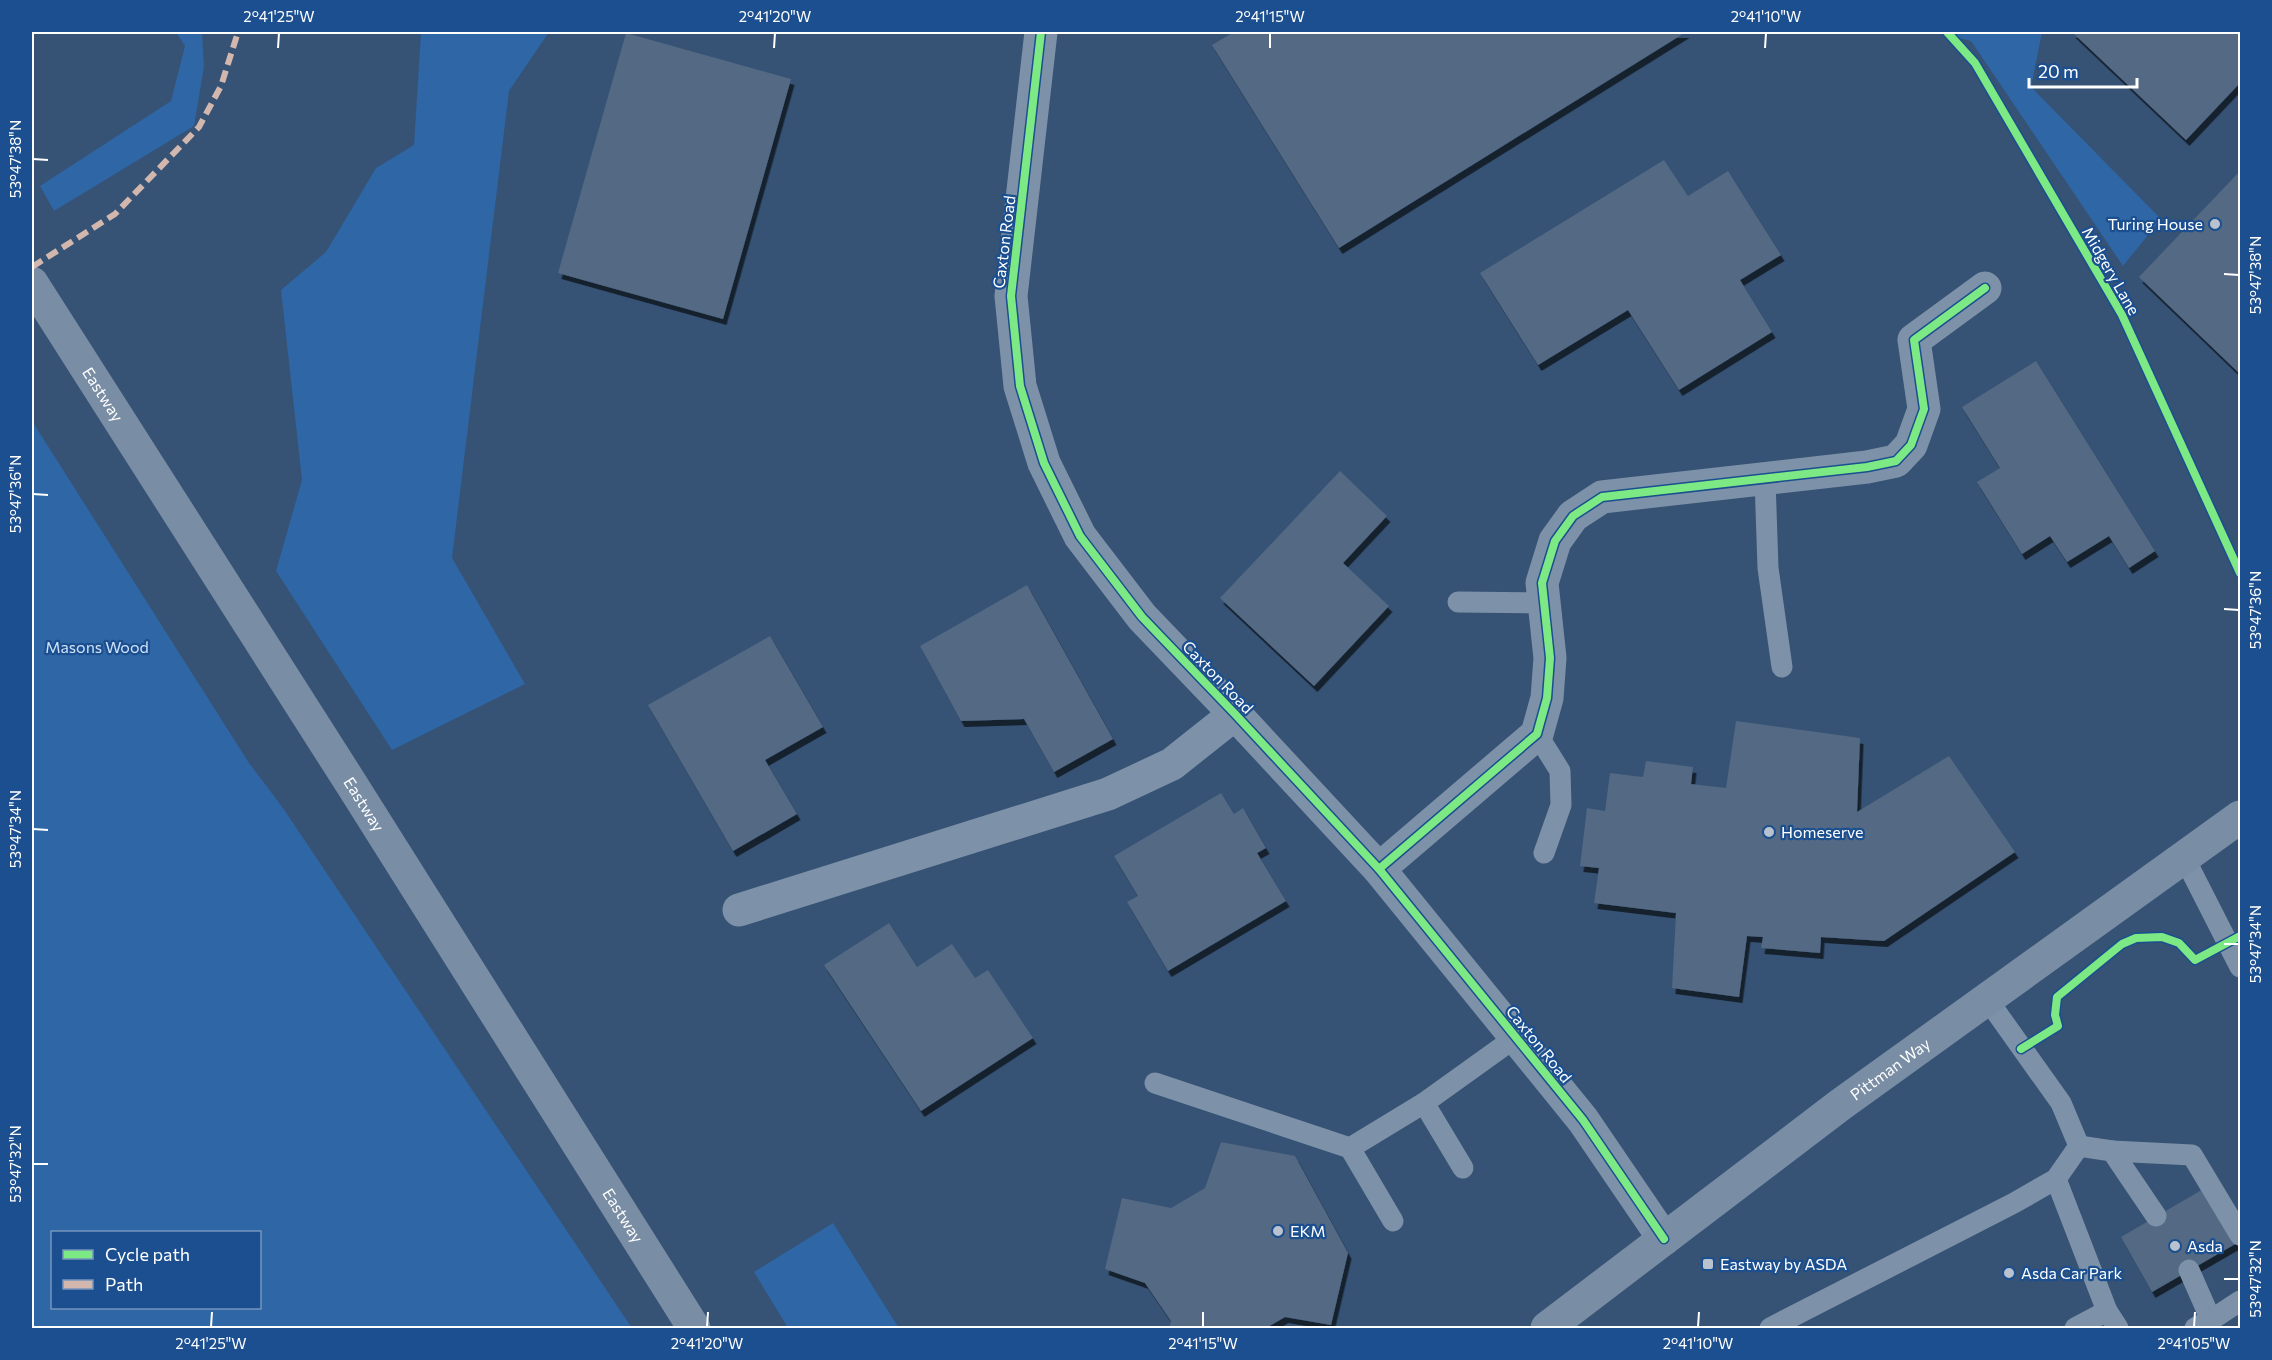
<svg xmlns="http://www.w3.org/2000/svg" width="2272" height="1360" viewBox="0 0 2272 1360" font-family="Commissioner,sans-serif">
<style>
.green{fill:#2f66a5;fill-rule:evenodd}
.building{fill:#526984;filter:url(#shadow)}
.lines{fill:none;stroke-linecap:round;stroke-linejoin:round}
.lane{stroke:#7d92a8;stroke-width:21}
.street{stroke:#7d92a8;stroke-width:33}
.secondary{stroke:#798da4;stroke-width:33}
.quiet{stroke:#d1b7ad;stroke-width:6;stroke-dasharray:12 6;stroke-linecap:butt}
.cycleway-casing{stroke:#1b4f8f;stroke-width:11}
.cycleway{stroke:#7ce984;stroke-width:8}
.ticks{fill:none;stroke:#fff;stroke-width:2}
.poi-dot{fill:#b9c2ce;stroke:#1b4f8f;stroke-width:2}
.labels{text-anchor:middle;stroke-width:4.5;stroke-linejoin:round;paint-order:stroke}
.poi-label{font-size:16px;fill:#fff;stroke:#1b4f8f;text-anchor:start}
.street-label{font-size:16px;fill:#fff;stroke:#1b4f8f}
.park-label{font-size:16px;fill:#cfe3fa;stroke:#1b4f8f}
.neatline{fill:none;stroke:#fff;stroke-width:2}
.ticks-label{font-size:15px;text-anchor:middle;fill:#fff}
</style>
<defs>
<filter id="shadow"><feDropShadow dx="3.5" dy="6" stdDeviation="0" flood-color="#0009"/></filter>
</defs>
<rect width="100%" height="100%" fill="#365274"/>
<g class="green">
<path d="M176,32H202L204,67L194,126L54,211L40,186L171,101L185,46Z"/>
<path d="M421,32H549L509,91L452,558L525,684L392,750L276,571L302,480L281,290L326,252L376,168L414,145Z"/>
<path d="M1946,32H2042L2031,87L2161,219L2123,266L1971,41L1950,36Z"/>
<path d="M32,421L249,763L283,808L632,1328H32ZM260,1232V1308H52V1232Z"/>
<path d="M833,1223L897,1325L900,1328H788L754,1272Z"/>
</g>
<g class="building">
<path d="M1234,32H1686L1339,248L1212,45Z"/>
<path d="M2072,32H2240V83L2186,140Z"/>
<path d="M626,33L791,79L723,319L558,273Z"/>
<path d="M1664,160L1688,196L1728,171L1781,255L1740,280L1772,332L1679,390L1628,310L1538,365L1480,273Z"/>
<path d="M2240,171V374L2139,277Z"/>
<path d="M2036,361L2155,551L2129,568L2109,536L2067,562L2050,536L2022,554L1977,482L2000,468L1962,407Z"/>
<path d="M1340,471L1387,516L1343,563L1389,606L1314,686L1220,598Z"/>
<path d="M1027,585L1113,739L1054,772L1024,719L961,721L920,646Z"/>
<path d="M770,636L823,727L765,760L797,814L733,851L648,705Z"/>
<path d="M1736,721L1860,738L1857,812L1949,756L2015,852L1884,941L1821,937L1820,953L1761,948L1763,937L1747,936L1739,997L1672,988L1676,913L1594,903L1599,868L1580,866L1587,808L1605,811L1610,773L1643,777L1646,761L1693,767L1691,784L1726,788Z"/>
<path d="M1221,793L1234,814L1243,808L1266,848L1257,853L1286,901L1168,971L1127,902L1138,896L1114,856Z"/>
<path d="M889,923L917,967L952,944L975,978L988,970L1033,1038L921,1111L824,965Z"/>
<path d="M1221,1142L1295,1156L1348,1253L1331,1325L1285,1317L1266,1328H1169L1171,1321L1145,1283L1105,1269L1122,1198L1171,1208L1205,1188Z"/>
<path d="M2205,1188L2237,1243L2152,1292L2121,1237Z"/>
</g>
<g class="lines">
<g class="lane">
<path d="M1765,479L1768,568L1782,667"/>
<path d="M1458,602L1544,603"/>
<path d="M1537,734L1560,771L1561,805L1544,853"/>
<path d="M2184,857L2240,967"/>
<path d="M1155,1083L1350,1148L1424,1103L1516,1037"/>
<path d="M1424,1103L1463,1168"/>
<path d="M2079,1146L2112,1151L2156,1216"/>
<path d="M1350,1148L1393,1221"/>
<path d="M2112,1151L2192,1155L2240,1235"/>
<path d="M2056,1179L2107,1311L2118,1328"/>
<path d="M2189,1270L2211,1320L2195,1328"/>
<path d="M2211,1320L2240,1301"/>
<path d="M1770,1328L2014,1203L2056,1179L2079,1146L2061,1103L1987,999"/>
<path d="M2075,1328L2107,1311"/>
</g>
<g class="street">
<path d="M1041,32L1011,296L1020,386L1044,463L1080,536L1142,617L1235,714L1379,869L1583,1120L1664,1239"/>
<path d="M1379,869L1537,734L1547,698L1550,658L1542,583L1555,541L1573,516L1602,497L1867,467L1896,461L1911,445L1924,409L1914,340L1985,288"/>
<path d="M739,910L1108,794L1172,764L1235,714"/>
</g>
<g class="secondary">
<path id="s1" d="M32,283L352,785L694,1328"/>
<path id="s2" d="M1547,1328L1840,1105L2240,817"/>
</g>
<path class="quiet" d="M32,267L115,214L199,127L221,86L238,32"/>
<defs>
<g id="cycleway">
<path d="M1041,32L1011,296L1020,386L1044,463L1080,536L1142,617L1235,714L1379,869L1583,1120L1664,1239"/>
<path d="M1947,32L1975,63L2122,315L2240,573"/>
<path d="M1379,869L1537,734L1547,698L1550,658L1542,583L1555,541L1573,516L1602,497L1867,467L1896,461L1911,445L1924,409L1914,340L1985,288"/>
<path d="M2021,1049L2058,1026L2055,1015L2057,997L2122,944L2136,938L2162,937L2179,943L2195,960L2240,936"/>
</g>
</defs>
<use href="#cycleway" class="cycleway-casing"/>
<use href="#cycleway" class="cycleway"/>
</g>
<path class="ticks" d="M278,48L279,33M774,48L775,33M1270,48V33M1765,48L1766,33M33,159L48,160M2224,274L2239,275M33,494L48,495M2224,609L2239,610M33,829L48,830M2224,944H2239M33,1164H48M2224,1279H2239M211,1327L212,1312M707,1327L708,1312M1203,1327V1312M1698,1327L1699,1312M2194,1327L2195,1312"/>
<g class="poi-dot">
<circle cx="2215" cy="224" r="6"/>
<circle cx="1769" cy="832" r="6"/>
<circle cx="1278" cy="1231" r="6"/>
<circle cx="2175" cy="1246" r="6"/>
<rect x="1702" y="1258" width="12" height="12" rx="3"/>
<circle cx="2009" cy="1273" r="6"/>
</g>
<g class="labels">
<g class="poi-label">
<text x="2203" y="230" text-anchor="end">Turing House</text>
<text x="1781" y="838">Homeserve</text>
<text x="1290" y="1237">EKM</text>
<text x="2187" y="1252">Asda</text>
<text x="1720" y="1270">Eastway by ASDA</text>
<text x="2021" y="1279">Asda Car Park</text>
</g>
<g class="street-label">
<text transform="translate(1004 242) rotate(-83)" y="6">Caxton Road</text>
<text transform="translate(2111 271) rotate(60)" y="6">Midgery Lane</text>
<text dy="6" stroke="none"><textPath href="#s1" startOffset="132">Eastway</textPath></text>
<text transform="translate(1218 677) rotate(46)" y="6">Caxton Road</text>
<text dy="6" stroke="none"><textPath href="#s1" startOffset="618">Eastway</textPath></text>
<text transform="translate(1539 1044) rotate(51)" y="6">Caxton Road</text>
<text dy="6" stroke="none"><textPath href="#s2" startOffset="430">Pittman Way</textPath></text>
<text dy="6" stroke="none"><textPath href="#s1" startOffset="1104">Eastway</textPath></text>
</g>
<g class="park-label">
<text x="97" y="653">Masons Wood</text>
</g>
</g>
<rect width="2272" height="1360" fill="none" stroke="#1b4f8f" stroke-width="66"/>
<rect x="51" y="1231" width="210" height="78" fill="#1b4f8f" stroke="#7695bc" stroke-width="1.5"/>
<rect x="63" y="1250" width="30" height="9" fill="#7ce984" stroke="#7695bc" stroke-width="1.5"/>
<text x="105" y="1261" font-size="18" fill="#ffffff">Cycle path</text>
<rect x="63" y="1280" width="30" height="9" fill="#d1b7ad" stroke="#7695bc" stroke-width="1.5"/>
<text x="105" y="1291" font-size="18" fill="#ffffff">Path</text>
<path d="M2029 78v9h108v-9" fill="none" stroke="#ffffff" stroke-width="3"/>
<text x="2038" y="78" font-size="18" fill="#ffffff" stroke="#1b4f8f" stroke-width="4.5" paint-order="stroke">20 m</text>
<rect x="33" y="33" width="2206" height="1294" class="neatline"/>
<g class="ticks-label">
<text x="279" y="22">2°41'25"W</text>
<text x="775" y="22">2°41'20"W</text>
<text x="1270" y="22">2°41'15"W</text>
<text x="1766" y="22">2°41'10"W</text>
<text transform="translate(16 159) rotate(-90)" y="5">53°47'38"N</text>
<text transform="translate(2256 275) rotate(-90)" y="5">53°47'38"N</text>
<text transform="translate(16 494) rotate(-90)" y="5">53°47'36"N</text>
<text transform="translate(2256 610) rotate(-90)" y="5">53°47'36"N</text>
<text transform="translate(16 829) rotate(-90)" y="5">53°47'34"N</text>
<text transform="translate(2256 944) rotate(-90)" y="5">53°47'34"N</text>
<text transform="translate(16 1164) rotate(-90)" y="5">53°47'32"N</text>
<text transform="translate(2256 1279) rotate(-90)" y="5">53°47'32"N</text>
<text x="211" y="1349">2°41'25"W</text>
<text x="707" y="1349">2°41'20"W</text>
<text x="1203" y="1349">2°41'15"W</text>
<text x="1698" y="1349">2°41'10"W</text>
<text x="2194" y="1349">2°41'05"W</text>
</g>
</svg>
